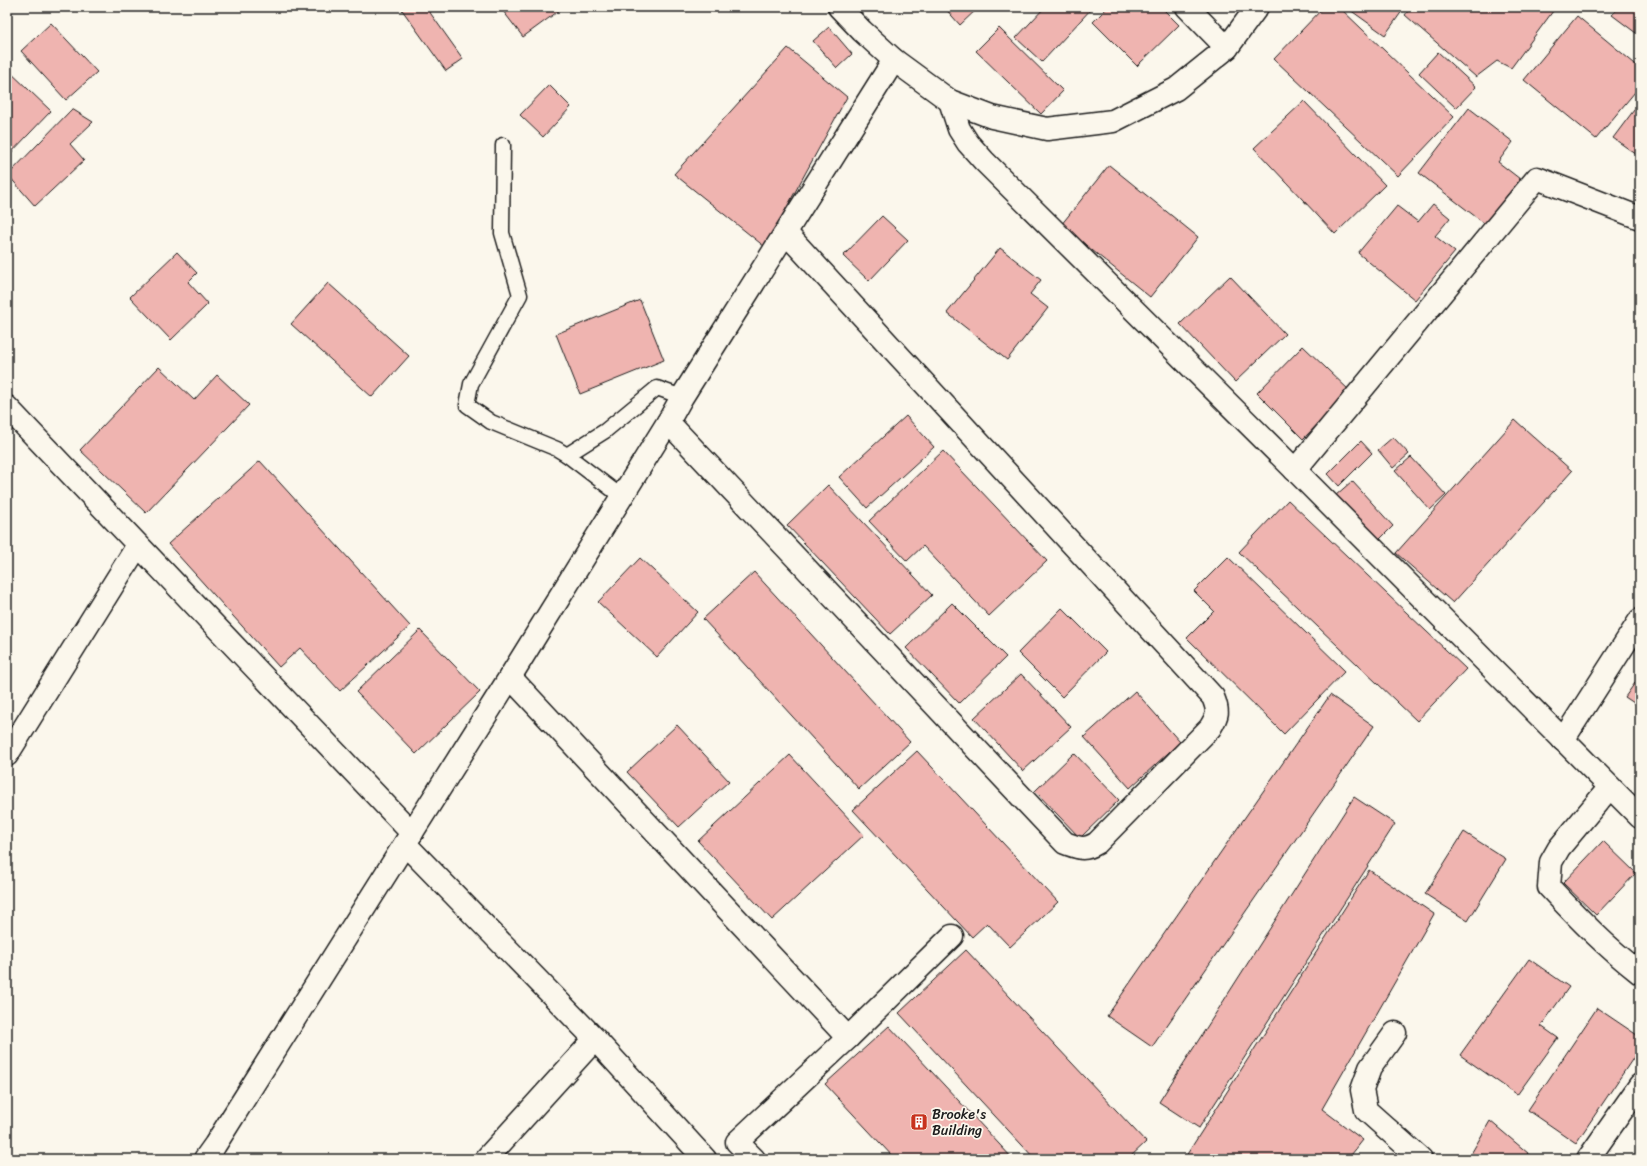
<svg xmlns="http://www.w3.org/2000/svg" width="1647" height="1166" viewBox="0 0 1647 1166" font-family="Sriracha,sans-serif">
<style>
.building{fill:#efb4b0;stroke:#1c1c1c}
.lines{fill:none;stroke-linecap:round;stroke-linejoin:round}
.lane-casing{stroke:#1c1c1c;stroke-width:17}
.street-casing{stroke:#1c1c1c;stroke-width:25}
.lane{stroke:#fbf7ec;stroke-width:14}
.street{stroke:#fbf7ec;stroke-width:22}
.labels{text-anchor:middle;stroke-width:3.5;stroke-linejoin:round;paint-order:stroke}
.poi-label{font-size:14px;fill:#1c1c1c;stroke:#fbf7ec;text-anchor:start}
</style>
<rect width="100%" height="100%" fill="#fbf7ec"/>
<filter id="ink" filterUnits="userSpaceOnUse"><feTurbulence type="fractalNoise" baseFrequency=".025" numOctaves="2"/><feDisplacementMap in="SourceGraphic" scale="8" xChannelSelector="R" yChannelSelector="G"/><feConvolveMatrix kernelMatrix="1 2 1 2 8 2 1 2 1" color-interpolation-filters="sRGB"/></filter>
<g filter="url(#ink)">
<g class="building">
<path d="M400,7H426L463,59L446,71Z"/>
<path d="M500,7H564L523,37Z"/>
<path d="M944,7H979L960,25Z"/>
<path d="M1045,7H1093L1042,62L1016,38Z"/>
<path d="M1108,7H1161L1179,25L1137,66L1093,22Z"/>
<path d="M1324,7H1339L1454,117L1398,176L1274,59Z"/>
<path d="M1346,7H1405L1385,35Z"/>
<path d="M1411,7H1556L1511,68L1497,61L1476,77L1405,15Z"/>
<path d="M1619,7H1640V36L1612,15Z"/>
<path d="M1577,16L1640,68V86L1596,139L1524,80Z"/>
<path d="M51,23L97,72L66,100L21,51Z"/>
<path d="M829,27L852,54L837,68L813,41Z"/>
<path d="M999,28L1063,91L1041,114L976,51Z"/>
<path d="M788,48L847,97L765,247L674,174Z"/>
<path d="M1438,52L1476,87L1456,108L1419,73Z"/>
<path d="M7,69L51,111L7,157Z"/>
<path d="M549,85L571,107L543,137L520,115Z"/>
<path d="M1304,101L1385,185L1335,234L1254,148Z"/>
<path d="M1640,102V157L1613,138Z"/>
<path d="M1469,108L1513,142L1498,162L1520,179L1485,224L1419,173Z"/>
<path d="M72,109L93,122L70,144L84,160L35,206L8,175Z"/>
<path d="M1109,165L1198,237L1150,297L1061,225Z"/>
<path d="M1433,204L1450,218L1435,236L1455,252L1415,300L1358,253L1397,206L1418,222Z"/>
<path d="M882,216L908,240L869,281L843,256Z"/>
<path d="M1000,248L1041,280L1030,294L1048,308L1007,360L947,313Z"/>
<path d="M177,252L197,273L188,282L208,304L171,340L130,297Z"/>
<path d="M1230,276L1285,334L1235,382L1180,324Z"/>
<path d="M328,283L409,356L372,397L291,324Z"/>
<path d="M640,300L664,360L580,394L556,334Z"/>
<path d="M1303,346L1350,391L1303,439L1257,393Z"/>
<path d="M159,367L194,400L217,375L249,405L146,513L80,450Z"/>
<path d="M906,416L934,447L867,508L839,477Z"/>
<path d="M1515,420L1572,471L1453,603L1396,553Z"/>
<path d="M1393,437L1409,454L1393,468L1378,450Z"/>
<path d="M1361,441L1372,453L1339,486L1328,474Z"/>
<path d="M943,451L1047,561L989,616L923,546L907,561L869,521Z"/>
<path d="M1411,457L1446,495L1430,510L1395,471Z"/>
<path d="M260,461L410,626L340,691L300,648L279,667L168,544Z"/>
<path d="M1352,481L1393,526L1377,542L1335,496Z"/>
<path d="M828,485L932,595L890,634L787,525Z"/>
<path d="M1288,500L1466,669L1417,721L1239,552Z"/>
<path d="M1228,557L1345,671L1284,734L1187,638L1214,611L1194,591Z"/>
<path d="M640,558L698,612L657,657L598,602Z"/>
<path d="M754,572L910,742L859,789L703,619Z"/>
<path d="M952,603L1006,657L959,703L906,648Z"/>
<path d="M1062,608L1106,652L1062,697L1018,653Z"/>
<path d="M420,630L480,692L416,754L356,692Z"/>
<path d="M1021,674L1071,727L1023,771L974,718Z"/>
<path d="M1640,676V707L1625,697Z"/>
<path d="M1135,691L1180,742L1130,788L1084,737Z"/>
<path d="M1330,695L1374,726L1152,1047L1107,1016Z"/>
<path d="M677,725L729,781L679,827L627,772Z"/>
<path d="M917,751L1058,902L1010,947L987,923L972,937L853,810Z"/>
<path d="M1074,753L1119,800L1080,838L1035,791Z"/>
<path d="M790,755L864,835L772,920L698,841Z"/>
<path d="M1354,797L1395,824L1199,1128L1159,1102Z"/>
<path d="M1464,832L1506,859L1468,921L1425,894Z"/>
<path d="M1603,841L1636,873L1596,915L1563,883Z"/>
<path d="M1369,870L1434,914L1322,1109L1363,1140L1348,1159H1184Z"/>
<path d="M966,950L1146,1142L1128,1159H1035L899,1013Z"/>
<path d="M1529,959L1569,987L1541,1026L1558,1038L1517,1095L1460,1055Z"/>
<path d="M1597,1008L1640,1037V1048L1576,1143L1528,1110Z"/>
<path d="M889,1026L1013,1159H895L825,1084Z"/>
<path d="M1490,1121L1535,1159H1468Z"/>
</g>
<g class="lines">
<defs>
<g id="lane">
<path d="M503,145L502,233L520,295L471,384L467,405L491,422L557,449L567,455L605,431L657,388L682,397"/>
<path d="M567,455L622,497"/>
</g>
<g id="street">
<path d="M839,7L862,31L894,60L950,101L992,117L1047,129L1113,121L1176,89L1227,48L1257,7"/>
<path d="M1187,7L1227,48"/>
<path d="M950,101L959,129L968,143L984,161L1295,470L1640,817"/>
<path d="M7,407L412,833"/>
<path d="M668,422L1065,843C1079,848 1084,851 1097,843L1210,728C1218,715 1219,712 1213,697L786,233"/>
<path d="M1295,470L1537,178L1640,218"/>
<path d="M510,677L848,1038"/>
<path d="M1563,740L1640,620"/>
<path d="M7,755L138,545"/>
<path d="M1610,787L1559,848L1551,862L1549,887C1579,919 1605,946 1640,973"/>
<path d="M405,844L595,1039L705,1159"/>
<path d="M1395,1033L1370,1068L1362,1090L1366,1110L1421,1159"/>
<path d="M205,1159L215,1145L510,677L668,422L682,397L894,60"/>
<path d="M486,1159L595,1039"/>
<path d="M754,1159L737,1142L848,1038L952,936"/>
<path d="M1588,1159L1640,1085"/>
</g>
</defs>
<use href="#lane" class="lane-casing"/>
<use href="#street" class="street-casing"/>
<use href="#lane" class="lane"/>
<use href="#street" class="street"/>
</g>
</g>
<defs>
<symbol id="building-square" viewBox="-11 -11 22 22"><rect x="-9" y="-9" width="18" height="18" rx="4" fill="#c8321e" stroke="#fbf7ec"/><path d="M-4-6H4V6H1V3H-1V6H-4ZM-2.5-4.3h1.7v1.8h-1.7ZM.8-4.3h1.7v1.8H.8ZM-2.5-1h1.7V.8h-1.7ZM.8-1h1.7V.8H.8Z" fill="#fff"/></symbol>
</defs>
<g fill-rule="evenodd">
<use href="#building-square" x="909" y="1112" width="20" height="20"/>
</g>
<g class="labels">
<g class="poi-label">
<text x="932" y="1119">Brooke's<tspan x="932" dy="16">Building</tspan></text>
</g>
</g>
<rect width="1647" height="1166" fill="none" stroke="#fbf7ec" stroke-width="24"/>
<rect x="12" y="12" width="1623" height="1142" fill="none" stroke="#1c1c1c" stroke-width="1.5" filter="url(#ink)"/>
</svg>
